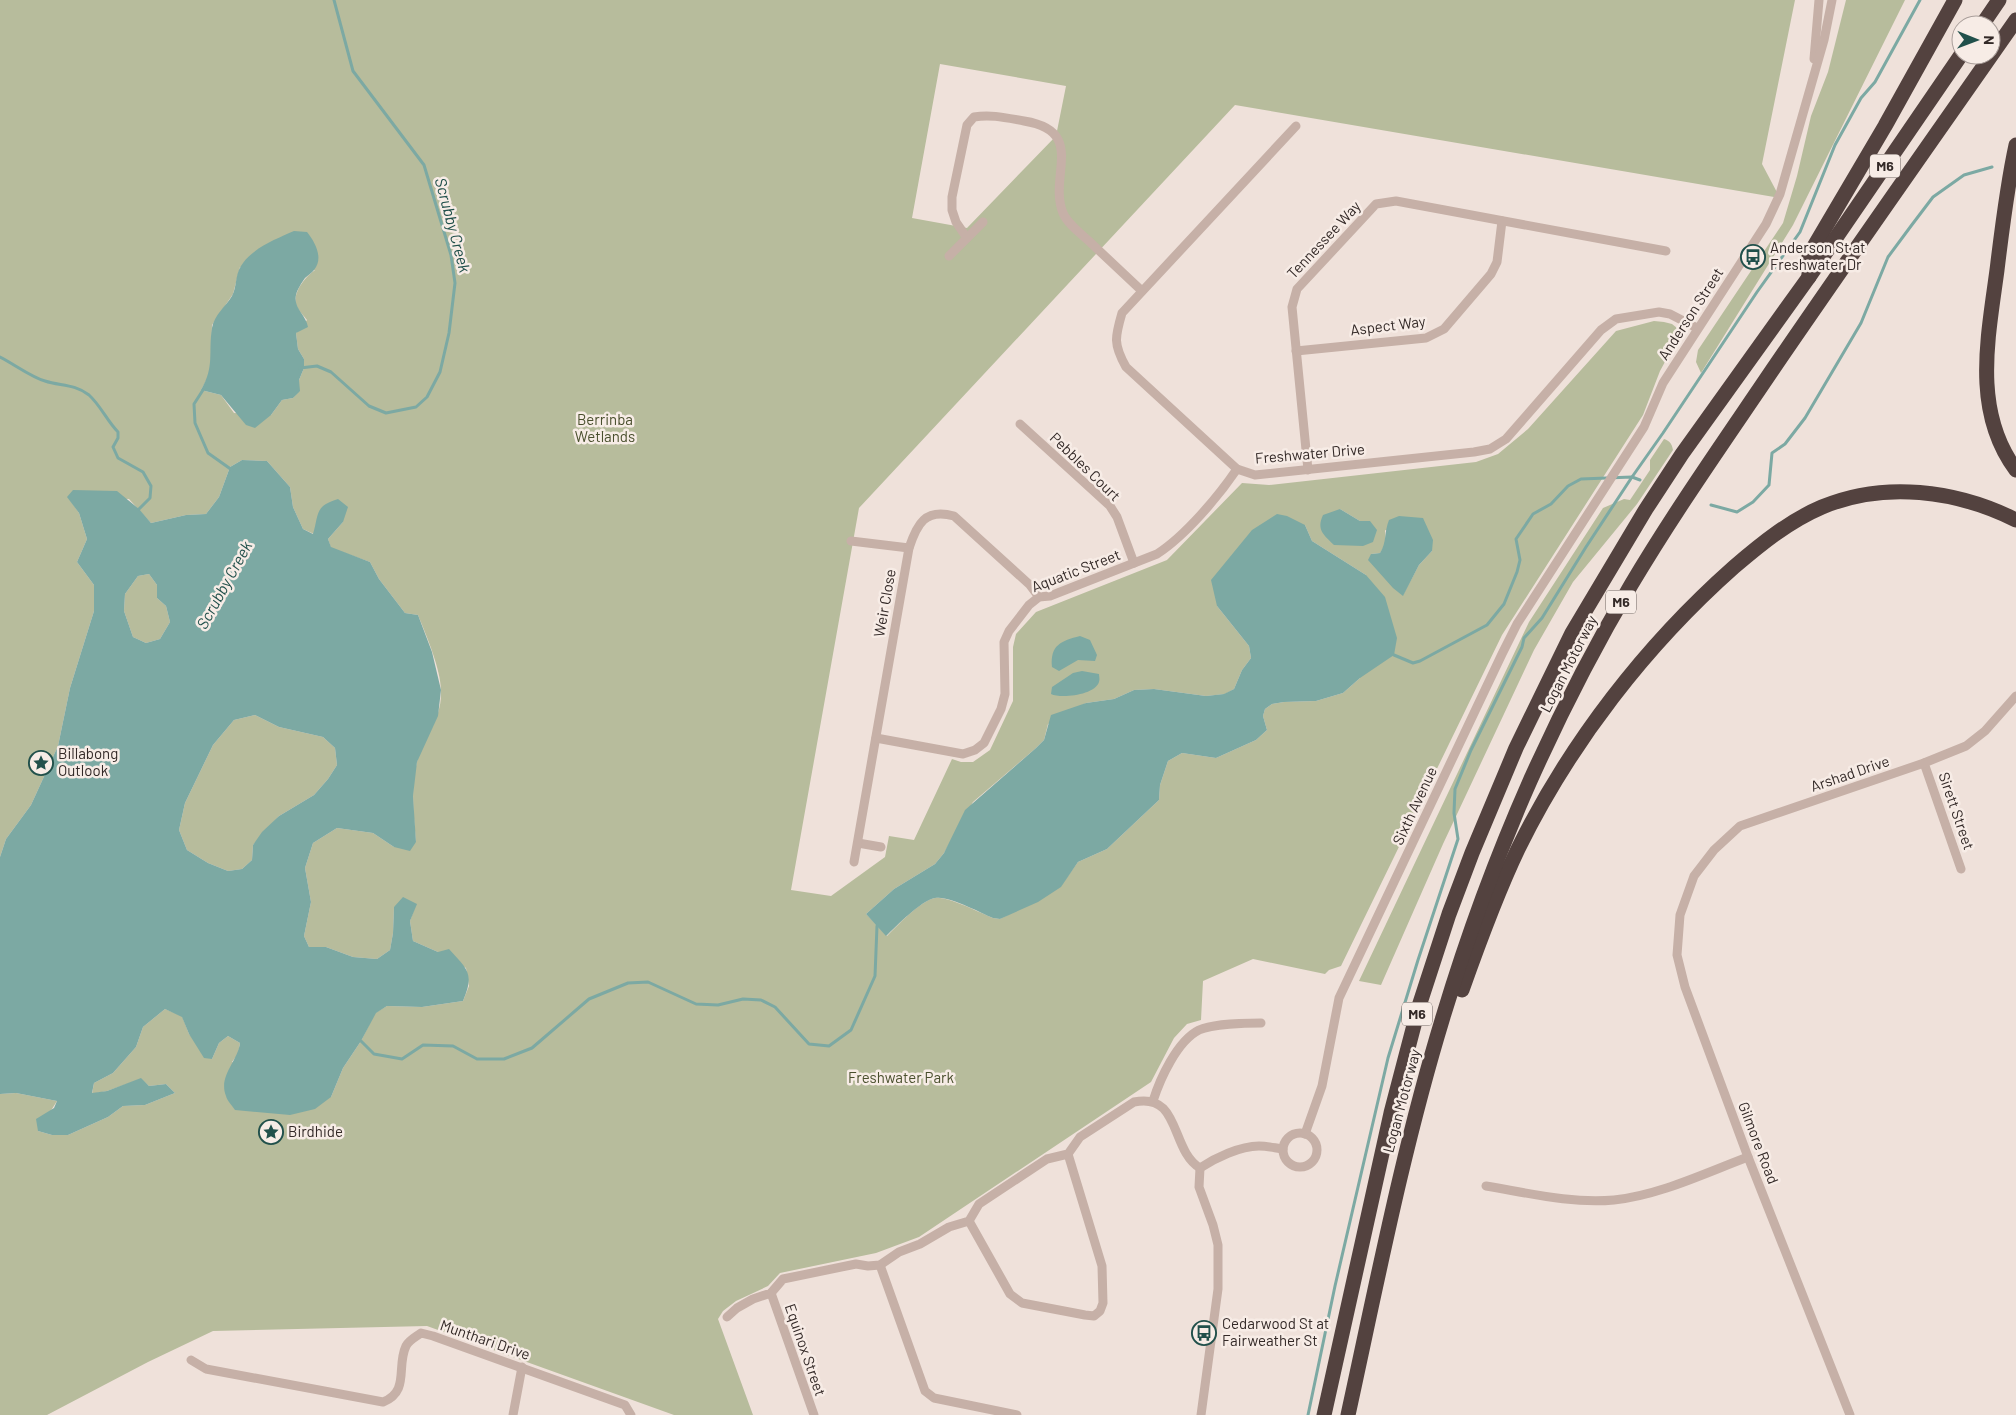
<svg xmlns="http://www.w3.org/2000/svg" width="2016" height="1415" viewBox="0 0 2016 1415" font-family="Barlow,sans-serif">
<style>
.green{fill:#b7bc9c;fill-rule:evenodd}
.water{fill:#7ca9a3;fill-rule:evenodd}
.lines{fill:none;stroke-linecap:round;stroke-linejoin:round}
.stream{stroke:#7ca9a3;stroke-width:3}
.street{stroke:#c6b0a7;stroke-width:9}
.highway{stroke:#53423f;stroke-width:15}
.labels{text-anchor:middle;stroke-width:5;stroke-linejoin:round;paint-order:stroke}
.shield{fill:#f7ece6;stroke:#6e6460;stroke-width:1}
.shield-label{font-size:14px;font-weight:bold;fill:#332927}
.street-label{font-size:15px;fill:#332927;stroke:#f7ece6}
.poi-label{font-size:15px;fill:#332927;stroke:#f7ece6;text-anchor:start}
.park-label{font-size:15px;fill:#494f2d;stroke:#f7ece6}
.water-label{font-size:16px;font-style:italic;fill:#21504b;stroke:#f7ece6}
</style>
<rect width="100%" height="100%" fill="#efe1da"/>
<g class="green">
<path d="M0,0H1795L1762,164L1780,198L1235,105L859,508L791,890L831,896L885,857L889,836L914,840L952,759L961,762H973L990,750L1013,701V647L1016,634L1036,612L1167,560L1242,483L1269,485L1476,462L1498,454L1528,429L1616,331L1654,321L1664,322L1672,324L1677,328L1679,336L1660,371L1643,415L1502,635L1341,966L1329,970L1325,974L1253,959L1203,981L1201,1020L1187,1024L1174,1038L1151,1082L919,1237L876,1253L780,1273L768,1286L736,1301L723,1311L718,1319L753,1415H674L427,1326L213,1331L148,1362L47,1415H0V1094L16,1093L57,1101L38,1131L52,1135H68L108,1117L123,1106L145,1105L175,1093L166,1084L149,1086L141,1079L107,1091L92,1094L94,1083L113,1073L136,1047L143,1027L165,1009L182,1016L189,1034L212,1059L219,1043L228,1036L240,1043L238,1054L232,1062L331,1097L343,1068L361,1041L375,1013L387,1006L422,1007L463,1001L469,986L466,968L438,952L413,941L410,921L416,904L394,907L393,933L390,950L377,959L353,957L326,947H309L304,936L311,902L305,868L313,843L337,828L373,833L394,847L416,842C414,816 410,788 417,762C423,737 442,721 441,691C441,669 426,635 418,615L405,613L379,579L370,562L331,548L328,539L343,522L314,534L303,529L293,507L290,487L267,461L242,460L230,467L219,497L206,514L186,515L151,523L129,499L68,497L79,513L87,539L77,562L94,585V611L70,688L58,746L31,805L6,839L0,857ZM940,64L1066,86L1056,136L967,228L912,218ZM240,267L315,270C305,277 291,294 297,307C299,311 304,316 307,320L296,333L298,349L304,359V368L299,380V391L293,398L282,400L271,415L234,413L221,395L201,390L207,379L211,367L212,325L233,294ZM1340,509L1360,521H1370L1334,545ZM1305,525L1312,541L1366,575L1360,678L1343,693L1316,701L1284,702L1272,704L1265,709L1263,716L1267,730L1256,740L1216,758L1182,753L1168,761L1160,785L1159,800L1107,849L1078,862L1060,887L1000,919L993,918C980,913 948,896 935,898C921,900 897,926 887,936L866,914L894,889L935,864L944,853L973,802L1036,748L1044,740L1048,724L1086,703L1114,699L1134,690L1154,689L1206,696L1225,694L1234,689L1242,670L1251,658L1249,646L1217,606ZM1385,530L1432,551L1419,565L1403,595L1371,554L1380,553L1386,544Z"/>
<path d="M1846,0H1905L1793,225L1701,373L1696,362L1698,350L1783,223L1797,176L1811,116L1828,72Z"/>
<path d="M1664,439C1670,441 1672,444 1673,450L1637,504L1573,582L1534,650L1443,844L1381,985L1359,981L1529,622L1603,508L1624,499L1630,500L1650,470V460Z"/>
<path d="M149,574L157,585V598L166,606L170,622L160,639L146,643L133,637L124,611L125,594L138,576Z"/>
<path d="M255,715L279,727L323,737L335,748L337,765L328,779L314,795L279,816L253,845L252,860L242,869L228,871L208,863L187,850L179,830L185,803L213,745L234,720Z"/>
</g>
<g class="water">
<path d="M294,231L307,232C315,242 324,258 314,270C312,273 308,275 305,278C302,282 297,290 296,295C293,308 306,315 308,327L296,333L298,349L304,359V368L299,380L300,391L293,398L282,400L271,415L255,428L246,425L221,395L201,390C215,366 208,353 212,328C214,315 226,306 232,296C237,287 235,275 241,266C252,248 276,239 294,231Z"/>
<path d="M242,460L267,461L290,487L293,507L303,529L313,534C319,515 314,506 338,499L348,507L343,522L328,539L331,547L370,562L379,579L405,613L418,615L432,652L441,690L438,716L417,762L413,796L416,842L410,851L394,847L373,833L337,828L313,843L305,868L311,902L304,936L309,947H326L353,957L377,959L390,950L393,933L394,907L403,897L417,904L410,921L413,941L438,952L449,949C467,969 475,973 463,1001L422,1007L387,1006L376,1013L361,1041L343,1068L331,1097L315,1109L290,1115L235,1110C232,1105 227,1101 226,1096C218,1076 238,1061 240,1043L228,1036L219,1043L212,1059L204,1058L189,1034L182,1017L165,1009L143,1027L136,1047L113,1073L94,1083L92,1093L107,1091L141,1078L149,1086L166,1084L175,1093L145,1105L123,1106L108,1117L68,1135H52L38,1131L36,1119L54,1108L57,1101L16,1093L0,1094V857L6,839L31,805L58,746L70,688L94,611V585L77,562L87,539L79,513L67,497L73,490L117,491L139,509L151,523L186,515L206,514L219,497L230,467ZM149,574L157,585V598L166,606L170,622L160,639L146,643L133,637L124,611L125,594L138,576ZM255,715L279,727L323,737L335,748L337,765L328,779L314,795L279,816L262,832L253,845L252,860L242,869L228,871L208,863L187,850L179,830L185,803L213,745L234,720Z"/>
<path d="M1340,509L1360,521H1370L1377,530L1373,542L1363,546L1334,545C1324,535 1316,530 1323,515Z"/>
<path d="M1277,514L1287,516L1305,525L1312,541L1366,575L1385,597L1397,638L1394,655L1360,678L1343,693L1316,701L1284,702L1272,704L1265,709L1263,716L1267,730L1256,740L1216,758L1182,753L1168,761L1160,785L1159,800L1107,849L1078,862L1061,887L1038,902L1000,919L993,918C981,913 948,895 935,898C920,901 897,926 886,936L866,914L894,889L935,864L944,853L965,810L1036,748L1044,740L1051,715L1086,703L1114,699L1134,690L1154,689L1206,696L1224,694L1234,689L1242,670L1251,658L1249,646L1217,606L1211,580L1252,530Z"/>
<path d="M1399,516L1423,518L1433,540L1432,551L1419,565L1403,596L1393,588L1368,560L1371,554L1380,553C1387,542 1384,532 1389,520Z"/>
<path d="M1080,636L1090,640L1097,655L1095,661L1078,660L1059,671L1052,667C1050,645 1061,641 1080,636Z"/>
<path d="M1082,671L1099,674C1099,676 1100,679 1099,682C1095,695 1061,699 1051,694L1052,687L1073,673Z"/>
</g>
<g class="lines">
<g class="stream">
<path d="M0,357C14,364 31,377 45,381C60,386 75,384 89,395C101,406 107,421 118,432V438L113,447L118,458L143,472L151,486L150,498L139,509"/>
<path d="M300,368L317,366L331,372L369,406L386,413L416,407L427,397L440,372L449,333L455,283L451,255L424,165L353,71L334,0"/>
<path d="M203,390L194,404L195,423L208,453L232,470"/>
<path d="M1711,505L1737,512L1753,502L1769,485L1772,453L1785,444L1805,418L1861,323L1888,257L1911,226L1933,197L1964,175L1992,167"/>
<path d="M1394,655L1413,663L1420,661L1487,625L1504,604L1517,572L1520,560L1516,539L1533,514L1551,504L1568,486L1581,479L1632,477L1640,480"/>
<path d="M361,1041L374,1054L402,1059L423,1045L453,1046L477,1059H504L532,1048L589,999L628,983L648,982L696,1004L718,1005L743,999L761,1000L775,1007L809,1044L829,1046L851,1030L875,976L877,926"/>
<path d="M1308,1415L1335,1286L1388,1058L1418,960L1458,839L1454,813L1455,789L1471,750L1522,647L1524,638L1542,618L1586,547L1632,477L1663,433L1757,292L1800,232L1835,145L1861,98L1875,82L1920,0"/>
</g>
<g class="street">
<path d="M1814,59L1819,0"/>
<path d="M1296,126L1122,313C1115,337 1113,344 1126,367L1237,469L1255,475L1474,452L1490,449L1506,439L1601,330L1616,319L1659,312L1670,314L1697,328"/>
<path d="M967,238L956,222L952,210V197L967,125L974,117C991,114 1007,118 1024,121C1087,131 1048,176 1063,213C1068,225 1083,235 1092,244C1109,260 1125,275 1142,291"/>
<path d="M949,256L983,222"/>
<path d="M1296,351L1426,338L1444,329L1491,274L1497,262L1502,221"/>
<path d="M1020,424L1110,506L1117,517L1134,563"/>
<path d="M1308,470L1292,307L1297,289L1376,204L1396,201L1666,251"/>
<path d="M851,541L909,548"/>
<path d="M876,738L963,754L975,750L984,743L1001,709L1005,694L1004,642L1009,631L1029,605L1039,597L1050,596L1157,554C1185,536 1218,497 1237,469"/>
<path d="M1924,763L1961,869"/>
<path d="M858,843L881,847"/>
<path d="M854,862L909,548C917,524 925,508 954,516L1030,585L1039,597"/>
<path d="M1153,1101C1160,1079 1177,1041 1199,1030C1212,1024 1246,1023 1261,1023"/>
<circle cx="1300" cy="1150" r="17"/>
<path d="M1305,1134L1322,1086L1339,998L1502,654L1517,624L1644,427L1663,383L1766,224L1780,194L1824,40L1832,0"/>
<path d="M1200,1168L1199,1187L1213,1225L1218,1245V1289L1201,1415"/>
<path d="M1200,1168C1215,1158 1240,1146 1259,1146C1267,1146 1275,1148 1283,1149"/>
<path d="M1486,1186C1528,1193 1572,1204 1614,1200C1660,1195 1705,1173 1748,1157"/>
<path d="M969,1221L1010,1294L1022,1303L1085,1315L1094,1316L1100,1311L1103,1303L1102,1266L1068,1154"/>
<path d="M880,1265L925,1391L934,1398L1017,1415"/>
<path d="M771,1293L814,1415"/>
<path d="M727,1317L737,1308L753,1299L771,1293L783,1279L856,1264L868,1266L880,1265L899,1252L920,1244L949,1227L969,1221L979,1204L1047,1159L1068,1154L1080,1137L1134,1102C1181,1092 1170,1150 1200,1168"/>
<path d="M191,1360L206,1369L383,1402C410,1391 396,1367 406,1346C409,1340 416,1337 421,1333L433,1336L625,1405L631,1415"/>
<path d="M513,1415L522,1367"/>
<path d="M1850,1415L1748,1157L1685,987L1677,955L1680,915L1694,876L1714,850L1740,826L1924,763L1966,746L1985,731L2016,696"/>
</g>
<g class="highway">
<path d="M1982,25L1999,0"/>
<path d="M2016,145C2007,186 2002,229 1997,270C1988,338 1972,411 2016,470"/>
<path d="M1809,277V255L1885,126L1955,0"/>
<path d="M1462,990C1479,942 1496,895 1518,849C1570,743 1646,645 1734,567C1761,544 1789,521 1822,507C1884,481 1956,490 2016,520"/>
<path d="M1324,1415L1391,1113L1419,1006L1449,914L1472,853L1516,748L1572,633L1646,509L1682,454L1809,277L1961,55"/>
<path d="M1348,1415C1377,1282 1403,1148 1443,1017C1467,937 1496,858 1530,781C1560,714 1593,649 1631,585C1675,511 1725,440 1773,369C1853,252 1935,136 2016,20"/>
</g>
</g>
<defs>
<symbol id="bus-ring" viewBox="-11 -11 22 22"><circle r="9.5" fill="#f7ece6" stroke="#21504b" stroke-width="1.5"/><path d="M-5-6H5V4H4V6H2V4H-2V6H-4V4H-5ZM-3.5-4V0h7V-4ZM-3.5 1.2v1.5H-2V1.2ZM2 1.2v1.5H3.5V1.2Z" fill="#21504b"/></symbol>
<symbol id="sight-ring" viewBox="-11 -11 22 22"><circle r="9.5" fill="#f7ece6" stroke="#21504b" stroke-width="1.5"/><path d="M0-6L1.8-2.2L6-1.7L2.9 1.2L3.7 5.4L0 3.3L-3.7 5.4L-2.9 1.2L-6-1.7L-1.8-2.2Z" fill="#21504b"/></symbol>
</defs>
<g fill-rule="evenodd">
<use href="#bus-ring" x="1739" y="243" width="28" height="28"/>
<use href="#sight-ring" x="27" y="749" width="28" height="28"/>
<use href="#sight-ring" x="257" y="1118" width="28" height="28"/>
<use href="#bus-ring" x="1190" y="1319" width="28" height="28"/>
</g>
<g class="labels">
<g class="shield">
<rect x="1870" y="154.5" width="30" height="23" rx="4"/>
<rect x="1606" y="590.5" width="30" height="23" rx="4"/>
<rect x="1402" y="1002.5" width="30" height="23" rx="4"/>
</g>
<g class="shield-label">
<text x="1885" y="171">M6</text>
<text x="1621" y="607">M6</text>
<text x="1417" y="1019">M6</text>
</g>
<g class="street-label">
<text transform="translate(1324 240) rotate(-47)" y="5">Tennessee Way</text>
<text transform="translate(1691 314) rotate(-57)" y="5">Anderson Street</text>
<text transform="translate(1388 326) rotate(-7)" y="5">Aspect Way</text>
<text transform="translate(1310 454) rotate(-5)" y="5">Freshwater Drive</text>
<text transform="translate(1085 467) rotate(44)" y="5">Pebbles Court</text>
<text transform="translate(1076 571) rotate(-21)" y="5">Aquatic Street</text>
<text transform="translate(885 603) rotate(-80)" y="5">Weir Close</text>
<text transform="translate(1569 664) rotate(-63)" y="5">Logan Motorway</text>
<text transform="translate(1850 774) rotate(-19)" y="5">Arshad Drive</text>
<text transform="translate(1415 806) rotate(-65)" y="5">Sixth Avenue</text>
<text transform="translate(1956 811) rotate(71)" y="5">Sirett Street</text>
<text transform="translate(1402 1101) rotate(-75)" y="5">Logan Motorway</text>
<text transform="translate(1758 1143) rotate(69)" y="5">Gilmore Road</text>
<text transform="translate(485 1340) rotate(19)" y="5">Munthari Drive</text>
<text transform="translate(805 1350) rotate(71)" y="5">Equinox Street</text>
</g>
<g class="poi-label">
<text x="1770" y="253">Anderson St at<tspan x="1770" dy="17">Freshwater Dr</tspan></text>
<text x="58" y="759">Billabong<tspan x="58" dy="17">Outlook</tspan></text>
<text x="288" y="1137">Birdhide</text>
<text x="1222" y="1329">Cedarwood St at<tspan x="1222" dy="17">Fairweather St</tspan></text>
</g>
<g class="park-label">
<text x="605" y="425">Berrinba<tspan x="605" dy="17">Wetlands</tspan></text>
<text x="901" y="1083">Freshwater Park</text>
</g>
<g class="water-label">
<text transform="translate(453 225) rotate(75)" y="6">Scrubby Creek</text>
<text transform="translate(224 585) rotate(-61)" y="6">Scrubby Creek</text>
</g>
</g>
<g transform="translate(1976 40) rotate(91)"><circle r="24" fill="#f7ece6" stroke="#a99e9a"/>
<path d="M0-4L9 19L0 12L-9 19Z" fill="#21504b"/>
<text y="-8" font-size="14" font-weight="bold" text-anchor="middle" fill="#332927">N</text>
</g>
</svg>
